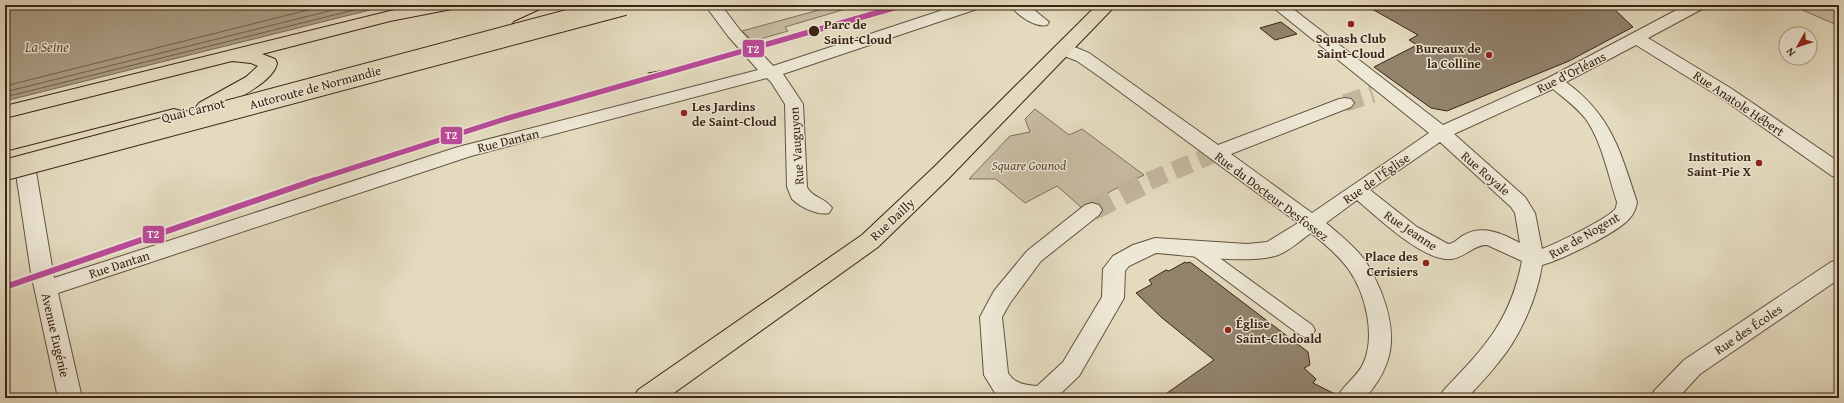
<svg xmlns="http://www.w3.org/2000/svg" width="1844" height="403" viewBox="0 0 1844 403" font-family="'Gentium Book Plus',serif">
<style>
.green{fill:#c7bca2;stroke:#80705c}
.water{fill:#aa9d85;stroke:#7d6d58}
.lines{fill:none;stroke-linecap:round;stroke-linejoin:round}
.shore{stroke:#72604d;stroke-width:1}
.building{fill:#92836d;stroke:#3a2415}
.minor-tunnel-far1{stroke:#c2b69d;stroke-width:18;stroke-dasharray:18 9;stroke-linecap:butt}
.minor-tunnel{stroke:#c2b69d;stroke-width:22;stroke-dasharray:22 11;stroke-linecap:butt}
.pedestrian-casing{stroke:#645240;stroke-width:2}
.minor-casing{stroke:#645240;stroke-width:2}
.primary-casing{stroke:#3a2415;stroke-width:2}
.pedestrian{fill:#ede8d5;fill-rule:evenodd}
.minor{fill:#ede8d5;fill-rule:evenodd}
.primary{fill:#e4dbbf;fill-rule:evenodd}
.tram{stroke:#3a2415;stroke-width:1}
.motorway-bridge-casing{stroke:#3a2415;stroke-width:22;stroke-linecap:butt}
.motorway-bridge{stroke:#e4dbbf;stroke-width:20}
.tram-1-far1-casing{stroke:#ede8d5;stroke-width:8}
.tram-1-casing{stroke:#ede8d5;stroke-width:10}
.tram-1-far1{stroke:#bb4a9b;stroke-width:5.5}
.tram-1{stroke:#bb4a9b;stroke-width:6}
.poi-dot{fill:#8f2418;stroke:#ede8d5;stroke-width:1.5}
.stop-dot{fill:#3a2415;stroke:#ede8d5;stroke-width:1.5}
.labels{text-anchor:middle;stroke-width:3;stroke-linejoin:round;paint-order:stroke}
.stop-label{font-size:13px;font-weight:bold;fill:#3a2415;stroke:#ede8d5;text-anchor:start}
.poi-label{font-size:13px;font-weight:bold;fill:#3a2415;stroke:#ede8d5;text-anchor:end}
.street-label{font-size:13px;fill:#3a2415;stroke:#ede8d5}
.park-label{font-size:13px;font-style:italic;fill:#5d4a38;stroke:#ede8d5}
.water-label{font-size:14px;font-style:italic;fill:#5c4837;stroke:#ede8d5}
.line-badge{stroke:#ede8d5;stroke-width:1.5}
.badge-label{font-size:11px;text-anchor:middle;font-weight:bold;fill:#fff}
</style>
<rect width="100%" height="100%" fill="#e4dbbf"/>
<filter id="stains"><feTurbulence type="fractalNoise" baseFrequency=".005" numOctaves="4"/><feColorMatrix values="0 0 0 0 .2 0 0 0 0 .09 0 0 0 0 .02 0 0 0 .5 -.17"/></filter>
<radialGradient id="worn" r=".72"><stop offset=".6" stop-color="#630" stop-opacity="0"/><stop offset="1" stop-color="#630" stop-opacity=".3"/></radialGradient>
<g class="green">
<path d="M837,5L856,6L785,27L788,31L753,41L742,31Z"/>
<path d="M1791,5H1839V26Z"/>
<path d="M1035,109L1069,135L1082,129L1144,175L1113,190L1082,208L1057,186L1025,203L996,179H969L1010,136L1030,132L1025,119Z"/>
</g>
<path class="water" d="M5,5H390L5,101Z"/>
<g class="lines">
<g class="shore">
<path d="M5,86L328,5"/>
<path d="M5,92L353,5"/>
<path d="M5,97L374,5"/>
</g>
</g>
<g class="building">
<path d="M1365,5H1610L1633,27L1569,61L1447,111L1431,108L1374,67L1417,45L1409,40L1418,35Z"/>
<path d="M1281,22L1297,34L1275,40L1260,28Z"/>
<path d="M1185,262L1187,263L1190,262L1308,352L1310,365L1304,368L1316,379L1313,383L1337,395L1336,398H1287L1283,393L1272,398H1160L1214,360L1161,317L1136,293L1152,284L1149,280L1166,270L1169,271Z"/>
</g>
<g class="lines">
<g class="minor-tunnel-far1">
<path d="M1345,103L1373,94"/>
<path d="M1149,181L1216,153"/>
</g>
<path class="minor-tunnel" d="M1092,210L1151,180"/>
<defs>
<path id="pedestrian" d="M1193,241L1199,243L1312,325L1315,330L1312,335L1306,337L1300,335L1187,251L1185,247L1187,243Z"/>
<g id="minor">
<path d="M705,5H721L740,30L773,66L958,5H982L980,8L783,74L803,104L807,187C811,197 826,198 832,208L829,213C818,216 800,207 792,199C790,195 789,191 787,187L785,104L771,82L767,78L471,156L58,293L82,398H58L31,273L13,154L16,150L23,148L30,150L33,154L54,278L458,147L758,70L728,36Z"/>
<path d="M1010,5H1028L1049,22L1047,25C1035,28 1017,15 1010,5Z"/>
<path d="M1270,5H1288L1443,125L1548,78L1686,5H1706L1704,8L1648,38L1732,89L1839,162V177L1832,176L1720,97L1636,45L1566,82C1612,116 1620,151 1637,202C1636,208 1634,214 1629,219C1617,233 1561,260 1542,265C1537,298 1520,337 1498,363C1489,375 1477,387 1467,398H1440L1443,391C1484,348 1510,322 1522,261L1487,245C1474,244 1465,258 1451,259C1424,262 1377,217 1357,200L1326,223C1339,234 1353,245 1364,259C1371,269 1377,282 1382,294C1397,335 1395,364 1365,398H1337C1343,385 1357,377 1363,364C1376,337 1366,294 1349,270C1339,256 1325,244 1311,233C1301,240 1289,251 1278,255C1249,265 1187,255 1156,253L1129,266L1125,271L1124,298L1079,376L1056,398H1005L995,393L984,375L980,317L994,291L1027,251L1085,205L1092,203L1099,205L1102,210L1099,215L1041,261L1010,303L1002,317L1008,373C1015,384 1025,385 1037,386L1063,362L1102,297L1103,269L1113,256L1133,245L1155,238L1247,244L1267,242L1298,223L1100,77L1077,61L1057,53L1055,49L1057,45C1068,43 1079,49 1089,53L1218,145L1339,99L1345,98L1351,99L1354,103L1351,107L1231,154L1312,213L1429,133ZM1553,89C1564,98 1576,107 1585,118C1602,141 1608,175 1617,202C1617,203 1616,207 1616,208C1610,218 1555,244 1542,249L1535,213L1525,197L1454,134ZM1440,142L1511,207L1515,213L1520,243C1503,234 1483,224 1464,235C1458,238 1454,244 1448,244L1417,227L1370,190Z"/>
<path d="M1839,260V279L1700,374L1678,398H1651L1654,391L1684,360L1831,262Z"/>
</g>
<g id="primary">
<path d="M419,5H455L452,9L390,21L262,54L275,59L277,63C274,83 230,102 213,111L206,113L199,111L196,107L199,103L246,77L258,66L251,63L232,61L5,118V106L390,11Z"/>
<path d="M551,5H574L571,9L526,30L520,31L514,30L511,26L514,22Z"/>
<path d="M1097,5H1116L948,179L878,247L667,398H634L638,390L862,235L932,169Z"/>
<path d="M174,109L181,111L184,115L181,119L5,166V152Z"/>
</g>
</defs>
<use href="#pedestrian" class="pedestrian-casing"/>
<use href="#minor" class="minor-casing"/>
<use href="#primary" class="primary-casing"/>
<use href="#pedestrian" class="pedestrian"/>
<use href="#minor" class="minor"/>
<use href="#primary" class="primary"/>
<path class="tram" d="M648,73L716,61"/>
<defs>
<path id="motorway-bridge" d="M5,170L624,5"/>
</defs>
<use href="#motorway-bridge" class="motorway-bridge-casing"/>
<use href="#motorway-bridge" class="motorway-bridge"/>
<defs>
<path id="tram-1-far1" d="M312,181L505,119L904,5"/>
<path id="tram-1" d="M5,287L315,180"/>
</defs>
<use href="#tram-1-far1" class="tram-1-far1-casing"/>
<use href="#tram-1" class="tram-1-casing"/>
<use href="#tram-1-far1" class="tram-1-far1"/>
<use href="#tram-1" class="tram-1"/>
</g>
<g class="poi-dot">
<circle cx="1351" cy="24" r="4"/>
<circle cx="1489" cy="55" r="4"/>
<circle cx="684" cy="113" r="4"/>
<circle cx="1759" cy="163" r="4"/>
<circle cx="1426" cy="263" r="4"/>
<circle cx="1228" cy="330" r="4"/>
</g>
<circle class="stop-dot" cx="814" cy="31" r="6"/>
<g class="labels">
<g class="stop-label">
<text x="824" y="29">Parc de<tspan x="824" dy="15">Saint-Cloud</tspan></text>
</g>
<g class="poi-label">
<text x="1351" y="43" text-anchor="middle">Squash Club<tspan x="1351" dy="15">Saint-Cloud</tspan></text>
<text x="1481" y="53">Bureaux de<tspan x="1481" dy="15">la Colline</tspan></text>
<text x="692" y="111" text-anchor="start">Les Jardins<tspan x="692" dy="15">de Saint-Cloud</tspan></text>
<text x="1751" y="161">Institution<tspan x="1751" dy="15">Saint-Pie X</tspan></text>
<text x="1418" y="261">Place des<tspan x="1418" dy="15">Cerisiers</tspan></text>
<text x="1236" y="328" text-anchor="start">Église<tspan x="1236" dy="15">Saint-Clodoald</tspan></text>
</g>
<g class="street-label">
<text transform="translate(1571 72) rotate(-27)" y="5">Rue d'Orléans</text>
<text transform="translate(315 87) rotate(-15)" y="5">Autoroute de Normandie</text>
<text transform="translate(1739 103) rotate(34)" y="5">Rue Anatole Hébert</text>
<text transform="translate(193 110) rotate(-14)" y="5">Quai Carnot</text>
<text transform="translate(508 140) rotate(-14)" y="5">Rue Dantan</text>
<text transform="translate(796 146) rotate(-94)" y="5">Rue Vauguyon</text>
<text transform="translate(1486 173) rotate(41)" y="5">Rue Royale</text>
<text transform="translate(1376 178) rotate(-35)" y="5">Rue de l'Église</text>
<text transform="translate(1272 196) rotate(37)" y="5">Rue du Docteur Desfossez</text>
<text transform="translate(892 219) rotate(-43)" y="5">Rue Dailly</text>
<text transform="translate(1411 230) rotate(34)" y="5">Rue Jeanne</text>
<text transform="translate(1584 235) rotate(-30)" y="5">Rue de Nogent</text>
<text transform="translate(119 264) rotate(-18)" y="5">Rue Dantan</text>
<text transform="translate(1748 329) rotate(-34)" y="5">Rue des Écoles</text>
<text transform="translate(56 335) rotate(77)" y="5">Avenue Eugénie</text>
</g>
<g class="park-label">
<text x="1029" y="170">Square Gounod</text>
</g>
<g class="water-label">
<text x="47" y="52">La Seine</text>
</g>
</g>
<g class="line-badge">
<rect x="742" y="39" width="23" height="19" rx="4" fill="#bb4a9b"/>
<rect x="440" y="126" width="23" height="19" rx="4" fill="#bb4a9b"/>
<rect x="142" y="225" width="23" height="19" rx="4" fill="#bb4a9b"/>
</g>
<g class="badge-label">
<text x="753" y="53">T2</text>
<text x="451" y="139">T2</text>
<text x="153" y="238">T2</text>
</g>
<rect width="1844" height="403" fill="none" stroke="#e4dbbf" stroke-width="20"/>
<rect x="6" y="6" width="1832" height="391" fill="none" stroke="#3a2415" stroke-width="2"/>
<rect x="10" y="10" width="1824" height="383" fill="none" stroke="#3a2415"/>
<g transform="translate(1798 46) rotate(231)"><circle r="19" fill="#ede8d5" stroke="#a59a88"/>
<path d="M0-3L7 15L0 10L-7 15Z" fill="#8f2418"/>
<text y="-6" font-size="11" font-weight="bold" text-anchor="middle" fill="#3a2415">N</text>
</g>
<rect width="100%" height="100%" filter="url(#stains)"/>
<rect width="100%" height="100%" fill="url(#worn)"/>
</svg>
